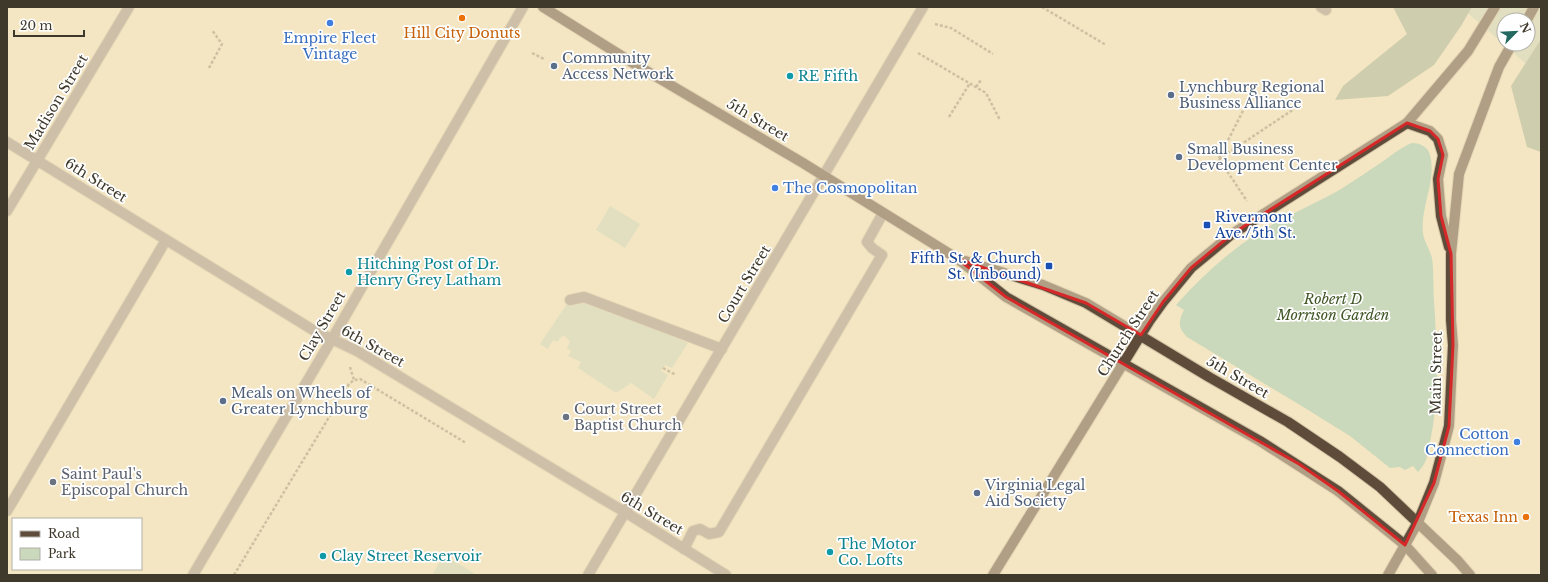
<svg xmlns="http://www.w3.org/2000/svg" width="1548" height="582" viewBox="0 0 1548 582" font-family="'Libre Baskerville',serif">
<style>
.green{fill:#cad8bb;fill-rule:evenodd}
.forest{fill:#a1b092}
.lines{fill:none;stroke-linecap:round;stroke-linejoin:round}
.minor-casing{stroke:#d0c3a4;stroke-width:12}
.major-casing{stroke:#d0c3a4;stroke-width:12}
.path{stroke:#a0967c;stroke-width:2.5;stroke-dasharray:3 2;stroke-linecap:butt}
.minor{stroke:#9d9187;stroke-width:10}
.major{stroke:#5f4b3a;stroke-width:10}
.marked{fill:none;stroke:#d62828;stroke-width:3;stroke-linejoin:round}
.food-dot{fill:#e8710a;stroke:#fff;stroke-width:1.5}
.shop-dot{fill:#3f7fe0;stroke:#fff;stroke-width:1.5}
.service-dot{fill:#5c6f8a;stroke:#fff;stroke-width:1.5}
.culture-dot{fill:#0f9aa8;stroke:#fff;stroke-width:1.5}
.transit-dot{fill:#1a4fb4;stroke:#fff;stroke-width:1.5}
.worship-dot{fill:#6b7280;stroke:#fff;stroke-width:1.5}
.labels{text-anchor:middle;stroke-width:3.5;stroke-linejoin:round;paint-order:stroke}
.food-label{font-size:14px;fill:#c56008;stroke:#fff}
.shop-label{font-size:14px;fill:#366cbe;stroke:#fff}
.service-label{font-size:14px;fill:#4e5e75;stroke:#fff;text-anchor:start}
.culture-label{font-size:14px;fill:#0d838f;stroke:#fff;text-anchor:start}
.street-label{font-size:14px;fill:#3f392b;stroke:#fff}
.transit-label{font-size:14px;fill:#164399;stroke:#fff;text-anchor:start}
.park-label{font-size:14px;font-style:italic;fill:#415627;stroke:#fff}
.worship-label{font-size:14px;fill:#5b616d;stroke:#fff;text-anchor:start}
</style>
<rect width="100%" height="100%" fill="#f4e6c2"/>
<g class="green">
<path d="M1461,7H1541V77ZM1504,20H1528V44H1504Z"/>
<path d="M1412,143C1419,143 1428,146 1430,155C1437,180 1420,207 1423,233C1424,241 1430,250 1432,258C1434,272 1433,286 1434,301C1437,348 1440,395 1430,442C1428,454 1427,463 1418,472L1413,466L1405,470L1400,467L1390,468L1350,436L1300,405L1187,337C1178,328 1178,322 1184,310L1176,305C1200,278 1227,253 1258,233C1284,216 1314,205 1341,189C1353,181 1366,173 1379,164C1390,157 1399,148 1412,143Z"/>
<path d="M610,206L640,224L625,248L596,230Z"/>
<path d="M573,295L688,343L672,368L665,365L661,371L668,375L654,399L631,383L616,393L578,368L581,362L568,356L571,351L567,348L570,341L563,335L557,342L553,340L548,349L540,344Z"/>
<path d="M444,555L477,575H432Z"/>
</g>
<g class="forest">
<path d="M1393,7H1472L1461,26L1434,65L1388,96L1335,100L1343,86L1407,34Z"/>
<path d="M1541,39V152L1527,147L1511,86Z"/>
</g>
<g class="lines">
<defs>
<g id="minor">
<path d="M1321,7L1326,10"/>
<path d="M7,142L313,330L357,351L601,498L625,512L726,575"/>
<path d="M7,211L129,7"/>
<path d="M570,300L584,297L722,349"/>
<path d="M7,511L166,240"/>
<path d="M684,549L693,531L700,529L709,534L719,532L882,255L872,248L867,242L883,213"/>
<path d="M193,575L332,339L523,7"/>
<path d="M588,575L923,7"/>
</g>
<g id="major">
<path d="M543,7L633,63L803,163L958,259L1006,297L1260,441L1338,491L1405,545L1432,575"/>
<path d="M1527,20L1534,7"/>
<path d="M1407,123L1430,131L1438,139L1443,155L1438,179L1441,216L1449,247"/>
<path d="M965,261L1043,285L1086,303L1209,377L1288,422L1340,457L1380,487L1458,561L1470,575"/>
<path d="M993,575L1150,320L1163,302L1191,268L1232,234L1407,123L1468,51L1495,7"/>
<path d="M1388,575L1418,522L1434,483L1449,426L1453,345L1451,320V254L1459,174L1499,67L1512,44"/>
</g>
</defs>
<use href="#minor" class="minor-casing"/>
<use href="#major" class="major-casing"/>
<g class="path">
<path d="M1042,7L1106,45"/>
<path d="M935,24L951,28L993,54"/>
<path d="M532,53L544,59"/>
<path d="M918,53L986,93L1000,120"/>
<path d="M209,68L222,44L212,30"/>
<path d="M976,87L981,80"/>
<path d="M949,117L970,83"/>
<path d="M1219,158L1252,93L1256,95"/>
<path d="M1219,159L1294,109"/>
<path d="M1219,159L1247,201"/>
<path d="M350,367L354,380"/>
<path d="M663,368L676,375"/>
<path d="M234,575L349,384L354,380L360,379L466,443"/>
</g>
<use href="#minor" class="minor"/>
<use href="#major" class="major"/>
</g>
<path d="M0 0H1548V582H0ZM1407,123L1430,131L1438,139L1443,155L1438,179L1441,216L1451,254L1453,345L1449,426L1434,483L1405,545L1338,491L1299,464L1006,297L958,259L1086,303L1141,335L1163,302L1191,268L1232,234Z" fill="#f4e6c2" fill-opacity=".55" fill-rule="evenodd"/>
<path class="marked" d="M1407,123L1430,131L1438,139L1443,155L1438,179L1441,216L1451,254L1453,345L1449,426L1434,483L1405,545L1338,491L1299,464L1006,297L958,259L1086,303L1141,335L1163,302L1191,268L1232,234Z"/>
<g class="food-dot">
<circle cx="462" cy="18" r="4"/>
<circle cx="1526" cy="517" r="4"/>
</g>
<g class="shop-dot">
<circle cx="330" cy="23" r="4"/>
<circle cx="775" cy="188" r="4"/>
<circle cx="1517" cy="442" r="4"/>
</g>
<g class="service-dot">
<circle cx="554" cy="66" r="4"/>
<circle cx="1171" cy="95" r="4"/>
<circle cx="1179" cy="157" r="4"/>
<circle cx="223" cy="401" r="4"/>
<circle cx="977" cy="493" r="4"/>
</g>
<g class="culture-dot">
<circle cx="790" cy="76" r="4"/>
<circle cx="349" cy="272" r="4"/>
<circle cx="830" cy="552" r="4"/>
<circle cx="323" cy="556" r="4"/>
</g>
<g class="transit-dot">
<rect x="1203" y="221" width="8" height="8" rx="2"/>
<rect x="1045" y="262" width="8" height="8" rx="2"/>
</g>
<g class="worship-dot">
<circle cx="566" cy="417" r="4"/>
<circle cx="53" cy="482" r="4"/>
</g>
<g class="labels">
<g class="food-label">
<text x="462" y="38">Hill City Donuts</text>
<text x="1518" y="522" text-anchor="end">Texas Inn</text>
</g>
<g class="shop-label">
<text x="330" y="43">Empire Fleet<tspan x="330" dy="16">Vintage</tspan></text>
<text x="783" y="193" text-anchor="start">The Cosmopolitan</text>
<text x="1509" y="439" text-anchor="end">Cotton<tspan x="1509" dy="16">Connection</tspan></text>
</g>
<g class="service-label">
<text x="562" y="63">Community<tspan x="562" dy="16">Access Network</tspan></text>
<text x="1179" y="92">Lynchburg Regional<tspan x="1179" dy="16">Business Alliance</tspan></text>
<text x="1187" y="154">Small Business<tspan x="1187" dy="16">Development Center</tspan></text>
<text x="231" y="398">Meals on Wheels of<tspan x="231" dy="16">Greater Lynchburg</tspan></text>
<text x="985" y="490">Virginia Legal<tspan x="985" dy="16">Aid Society</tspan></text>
</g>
<g class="culture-label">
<text x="798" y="81">RE Fifth</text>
<text x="357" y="269">Hitching Post of Dr.<tspan x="357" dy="16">Henry Grey Latham</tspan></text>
<text x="838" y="549">The Motor<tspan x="838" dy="16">Co. Lofts</tspan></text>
<text x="331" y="561">Clay Street Reservoir</text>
</g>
<g class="street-label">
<text transform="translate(56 102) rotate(-59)" y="5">Madison Street</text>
<text transform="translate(758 120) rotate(31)" y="5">5th Street</text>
<text transform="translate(96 180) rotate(32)" y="5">6th Street</text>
<text transform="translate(744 284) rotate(-59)" y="5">Court Street</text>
<text transform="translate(322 326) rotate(-60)" y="5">Clay Street</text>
<text transform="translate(1128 333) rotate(-57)" y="5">Church Street</text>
<text transform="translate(373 346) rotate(29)" y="5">6th Street</text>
<text transform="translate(1436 373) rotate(-89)" y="5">Main Street</text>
<text transform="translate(1238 377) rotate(30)" y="5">5th Street</text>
<text transform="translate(652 513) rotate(31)" y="5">6th Street</text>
</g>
<g class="transit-label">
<text x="1215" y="222">Rivermont<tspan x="1215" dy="16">Ave./5th St.</tspan></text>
<text x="1041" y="263" text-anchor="end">Fifth St. &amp; Church<tspan x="1041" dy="16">St. (Inbound)</tspan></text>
</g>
<g class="park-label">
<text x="1333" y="304">Robert D<tspan x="1333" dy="16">Morrison Garden</tspan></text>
</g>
<g class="worship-label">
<text x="574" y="414">Court Street<tspan x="574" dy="16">Baptist Church</tspan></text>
<text x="61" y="479">Saint Paul's<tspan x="61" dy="16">Episcopal Church</tspan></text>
</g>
</g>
<rect width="1548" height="582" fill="none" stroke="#3f392b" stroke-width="16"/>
<rect x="12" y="518" width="130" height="52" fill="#ffffff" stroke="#b2b0aa"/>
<rect x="20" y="531" width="20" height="6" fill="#5f4b3a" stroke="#b2b0aa"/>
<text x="48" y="538" font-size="12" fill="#3f392b">Road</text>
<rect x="20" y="548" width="20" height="12" fill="#cad8bb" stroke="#b2b0aa"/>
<text x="48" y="558" font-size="12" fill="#3f392b">Park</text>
<g transform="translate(1516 32) rotate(66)"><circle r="19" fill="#ffffff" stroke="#b2b0aa"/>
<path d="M0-3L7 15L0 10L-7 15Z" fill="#226a61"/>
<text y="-6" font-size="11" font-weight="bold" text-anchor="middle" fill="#3f392b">N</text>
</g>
<path d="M14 30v6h70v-6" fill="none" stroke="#3f392b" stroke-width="2"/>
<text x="20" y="30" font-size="12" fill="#3f392b" stroke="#ffffff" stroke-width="3" paint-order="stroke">20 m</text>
</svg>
